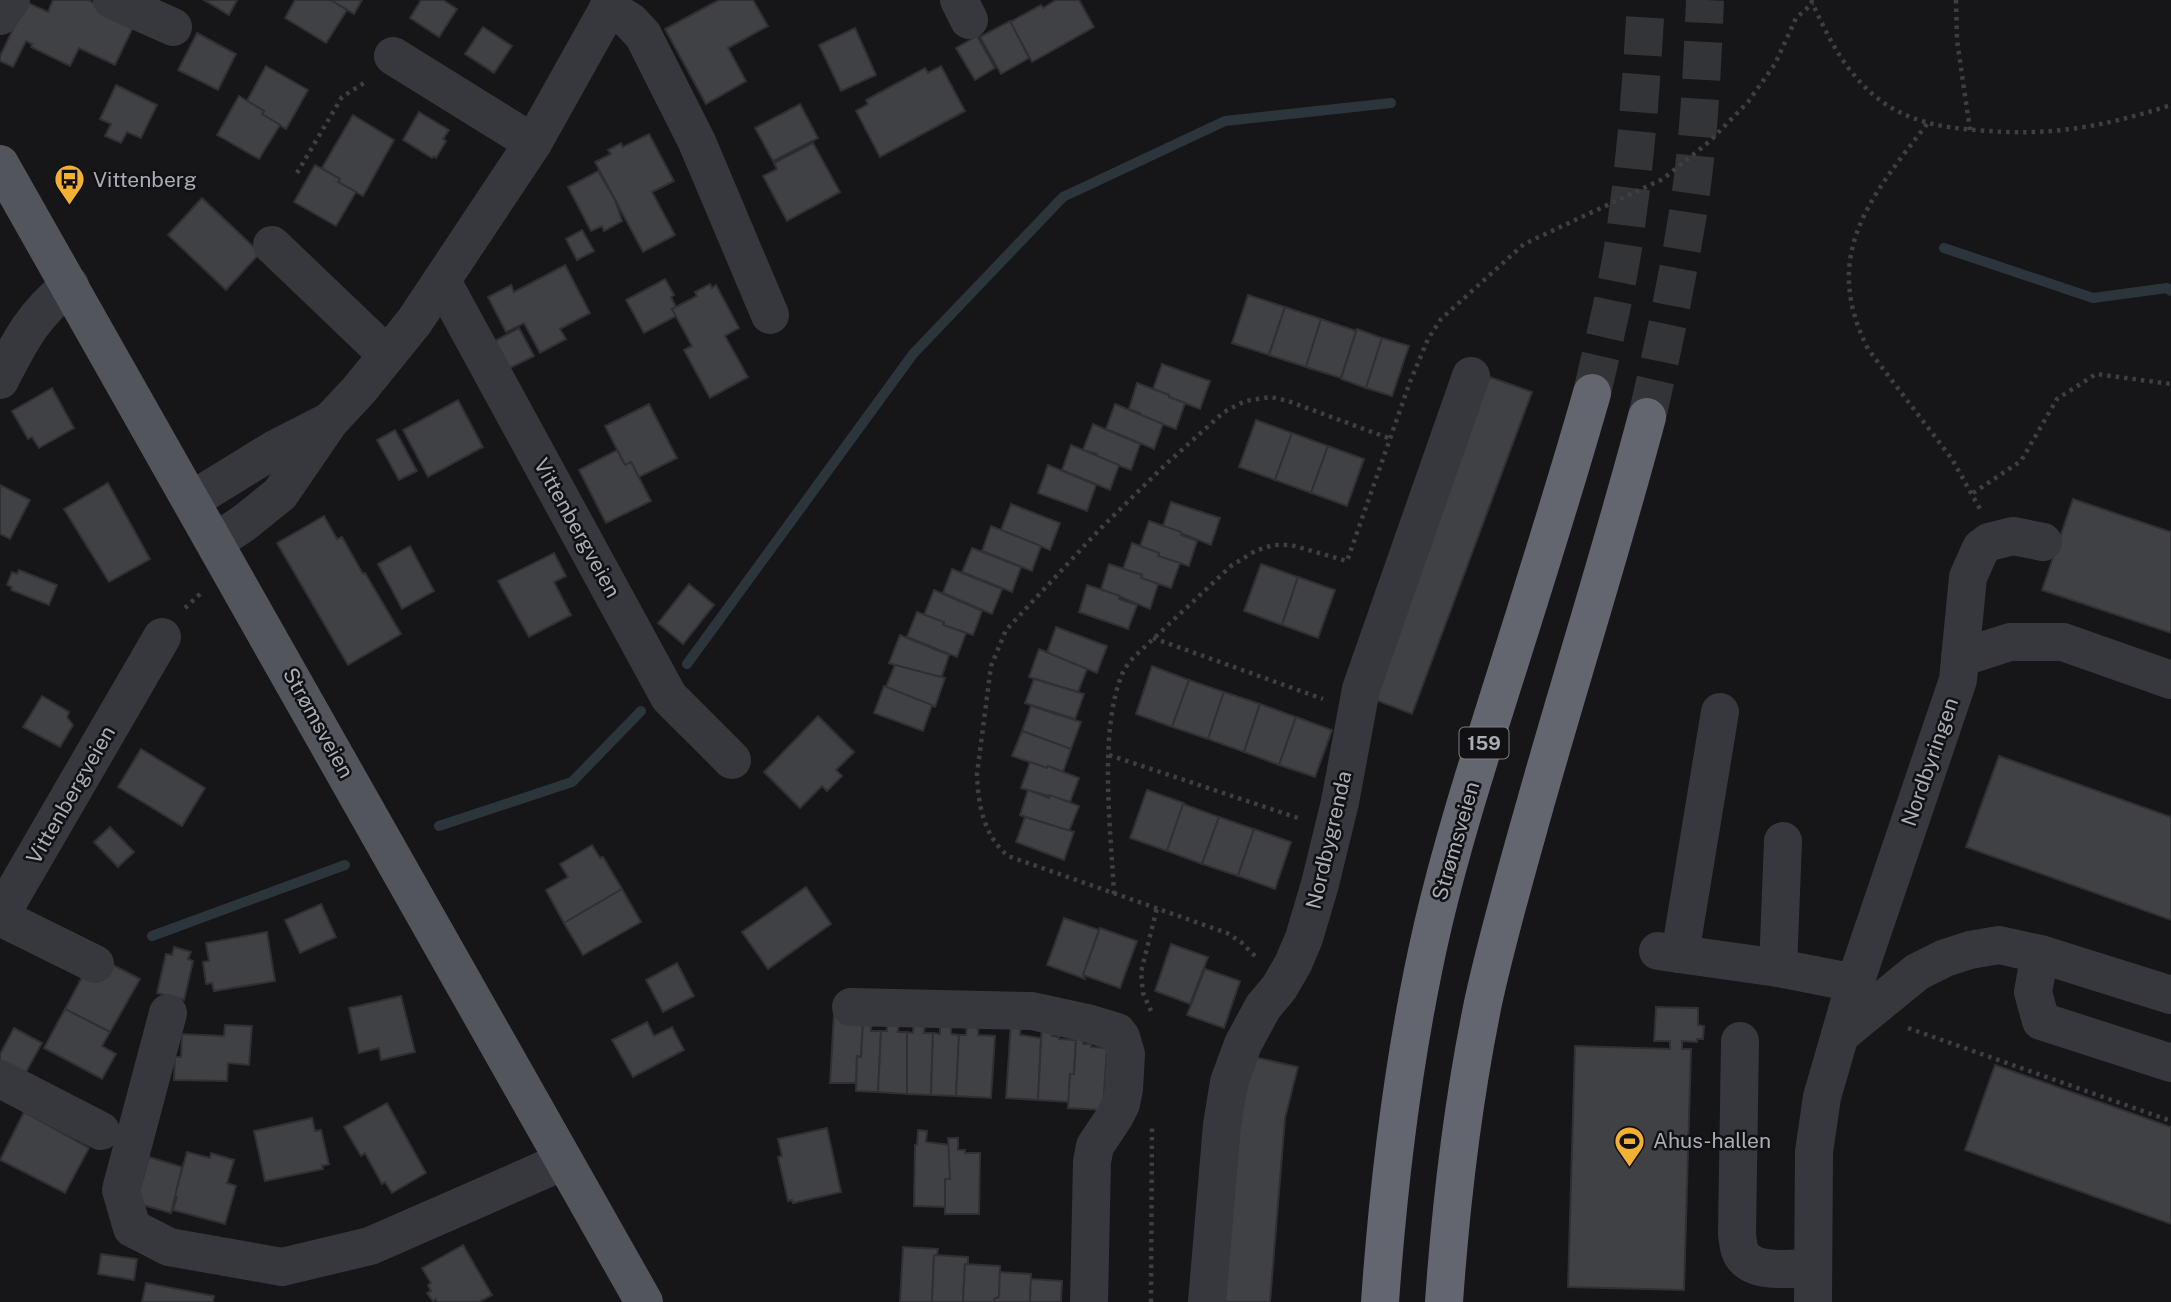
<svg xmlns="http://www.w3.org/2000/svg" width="2171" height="1302" viewBox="0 0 2171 1302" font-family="'Public Sans',sans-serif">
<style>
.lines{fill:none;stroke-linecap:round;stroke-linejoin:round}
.stream{stroke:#2c353c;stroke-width:10}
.building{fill:#404145;stroke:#303034;stroke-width:2}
.highway-tunnel{stroke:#333438;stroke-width:38;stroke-dasharray:38 19;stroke-linecap:butt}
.path{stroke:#3d3f44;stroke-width:4.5;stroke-dasharray:3.5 5;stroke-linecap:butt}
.minor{stroke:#37383d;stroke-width:38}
.major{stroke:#53555c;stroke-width:38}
.highway{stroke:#63666e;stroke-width:38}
.labels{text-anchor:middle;stroke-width:5;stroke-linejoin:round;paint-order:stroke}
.shield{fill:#111113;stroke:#7b7e86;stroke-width:2}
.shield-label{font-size:19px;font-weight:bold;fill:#a8adb8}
.poi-label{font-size:21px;fill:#a8adb8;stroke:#111113;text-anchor:start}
.street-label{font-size:21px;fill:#a8adb8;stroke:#111113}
</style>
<rect width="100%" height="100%" fill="#161618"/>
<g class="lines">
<g class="stream">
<path d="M1944,248L2093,298L2167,288L2171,291"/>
<path d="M687,664L913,354L1063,197L1225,121L1391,103"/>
<path d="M439,826L572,782L641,711"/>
<path d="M152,936L345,865"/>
</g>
</g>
<g class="building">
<path d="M53,0H88L135,23L115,65L79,48L70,66L31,47L32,44L26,41L13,67L0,61V56L26,2L48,12Z"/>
<path d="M204,0H237L229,15Z"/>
<path d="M295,0H331L347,10L326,43L285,18Z"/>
<path d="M331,0H362L354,14Z"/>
<path d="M421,0H443L457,9L439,37L410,18Z"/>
<path d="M719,0H753L768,26L728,48L746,81L706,104L665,29Z"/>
<path d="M1056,0H1079L1094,27L1032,62L1010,22L1041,5L1043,8Z"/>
<path d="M1010,21L1029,58L1001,74L980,37Z"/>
<path d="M483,27L512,46L494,73L465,54Z"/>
<path d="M855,28L876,75L841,91L819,45Z"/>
<path d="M197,33L236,54L218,90L178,70Z"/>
<path d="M977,36L995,68L975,80L956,48Z"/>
<path d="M266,66L308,90L286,129L262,114L264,111L247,101Z"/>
<path d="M941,66L965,111L880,157L856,111L868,104L866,100L925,68L928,73Z"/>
<path d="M116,85L157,105L141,138L127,132L121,143L105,136L111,124L100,119Z"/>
<path d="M239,96L264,111L262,114L280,125L259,159L217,135Z"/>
<path d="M800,104L818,138L773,161L755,128Z"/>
<path d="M419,112L449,130L443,139L446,141L436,158L434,156L432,158L403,140Z"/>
<path d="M353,115L394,140L363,196L338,182L340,179L322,168Z"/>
<path d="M649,134L674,181L652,192L675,235L643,252L595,162L611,154L608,150L621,143L623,147Z"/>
<path d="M813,143L840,192L787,221L763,176L777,169L774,163Z"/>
<path d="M315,165L340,179L338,182L356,192L336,226L294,202Z"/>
<path d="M598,171L615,200L622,221L604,231L602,226L591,231L568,187Z"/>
<path d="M202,198L260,253L226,290L168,235Z"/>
<path d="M582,230L594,251L577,260L566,239Z"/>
<path d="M565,265L590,313L560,329L566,339L540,353L524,323L506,332L488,297L511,285L514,292Z"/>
<path d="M665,279L674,295L671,297L676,307L672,309L676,316L644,333L626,300Z"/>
<path d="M710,284L712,288L716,285L739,328L725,336L748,377L710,398L684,350L692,346L672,309L697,296L695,292Z"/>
<path d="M1248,295L1285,307L1269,355L1232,343Z"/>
<path d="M1285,307L1321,319L1306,367L1269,355Z"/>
<path d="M1321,319L1356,331L1341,378L1306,367Z"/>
<path d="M519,328L534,356L510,368L495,341Z"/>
<path d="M1357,329L1382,338L1366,388L1341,379Z"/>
<path d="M1382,338L1409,346L1392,396L1366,388Z"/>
<path d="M1162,364L1210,381L1200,409L1169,397V395L1153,389Z"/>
<path d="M1487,376L1532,392L1412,714L1368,697Z"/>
<path d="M1137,383L1169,395V397L1185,403L1176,429L1139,416L1140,413L1129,409Z"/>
<path d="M52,388L74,428L39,448L32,437L28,439L12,411Z"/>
<path d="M458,400L483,447L428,477L403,430Z"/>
<path d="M649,404L677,458L639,477L631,462L625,465L605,426Z"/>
<path d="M1115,404L1163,424L1154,449L1106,429Z"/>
<path d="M1256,420L1292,433L1275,480L1239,467Z"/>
<path d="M1093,424L1140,444L1131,470L1096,457L1097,454L1083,450Z"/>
<path d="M395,430L417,471L399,480L377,440Z"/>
<path d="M1292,433L1328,446L1311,493L1275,480Z"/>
<path d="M1071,445L1119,465L1110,490L1062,470Z"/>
<path d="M1328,446L1364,459L1347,506L1311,493Z"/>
<path d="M617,450L625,465L631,462L651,501L606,523L579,470Z"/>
<path d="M1048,465L1096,485L1087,511L1038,493Z"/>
<path d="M108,483L150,559L109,582L64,509Z"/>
<path d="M0,485L30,500L10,539L0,534Z"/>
<path d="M2073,499L2171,532V633L2042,590Z"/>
<path d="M1171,502L1220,518L1211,545L1163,526Z"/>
<path d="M1011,504L1060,523L1050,550L1001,530Z"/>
<path d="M324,516L337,539L342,537L363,574L365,573L401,634L348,665L277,543Z"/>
<path d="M1149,521L1181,532V535L1197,541L1189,566L1158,556L1159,553L1140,546Z"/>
<path d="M991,526L1041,546L1032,571L982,551Z"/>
<path d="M1132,543L1159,553L1158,556L1180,563L1171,588L1141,578L1142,575L1123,569Z"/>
<path d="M410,546L434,591L402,609L378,564Z"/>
<path d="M972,548L1021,567L1012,592L962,572Z"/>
<path d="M554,553L566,576L554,582L571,615L529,637L498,581Z"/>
<path d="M1109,564L1142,575L1141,578L1158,584L1150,609L1101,589Z"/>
<path d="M1261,564L1298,577L1282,625L1244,611Z"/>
<path d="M952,569L1002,589L992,614L943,593Z"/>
<path d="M19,570L57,585L49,605L11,590L12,587L7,585L12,572L17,574Z"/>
<path d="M1298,577L1335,590L1318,638L1282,625Z"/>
<path d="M689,584L714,605L683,644L658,623Z"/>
<path d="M1087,585L1120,596L1119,599L1137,605L1128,629L1079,612Z"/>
<path d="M934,590L982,611L973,635L943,625L944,622L924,615Z"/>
<path d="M917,612L944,622L943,625L966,633L957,657L907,637Z"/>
<path d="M1056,627L1107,646L1097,673L1047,653Z"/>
<path d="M900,635L949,655L941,679L889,663Z"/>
<path d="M1039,649L1087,669L1078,692L1029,677Z"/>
<path d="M895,665L945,678L935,707L886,687Z"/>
<path d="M1152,666L1189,680L1172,727L1136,714Z"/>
<path d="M1034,679L1084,694L1075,719L1025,703Z"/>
<path d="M1189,680L1224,692L1208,739L1172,727Z"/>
<path d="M884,686L932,705L923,731L874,713Z"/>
<path d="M1224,692L1260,704L1244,752L1208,739Z"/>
<path d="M42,696L69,712L67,717L73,725L60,747L23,727Z"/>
<path d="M1260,704L1296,717L1279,765L1244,752Z"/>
<path d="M1031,706L1081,722L1071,749L1022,731Z"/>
<path d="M818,716L854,752L836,770L842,776L827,791L822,786L800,808L764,772Z"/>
<path d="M1296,717L1332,730L1315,777L1279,765Z"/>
<path d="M1022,731L1071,749L1063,772L1048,766L1047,768L1012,756Z"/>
<path d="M141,749L205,788L182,826L118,787Z"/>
<path d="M1999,756L2171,817V920L1966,847Z"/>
<path d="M1030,762L1047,768L1048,766L1079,778L1070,802L1021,788Z"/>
<path d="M1028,790L1049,798L1050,795L1079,806L1069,831L1020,815Z"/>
<path d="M1147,790L1184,803L1167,851L1130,838Z"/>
<path d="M1183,804L1219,817L1202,864L1167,851Z"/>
<path d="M1025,817L1074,832L1064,860L1016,842Z"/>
<path d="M1219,817L1254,829L1238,876L1202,864Z"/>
<path d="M110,827L134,852L118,867L94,842Z"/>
<path d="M1254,829L1291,842L1275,889L1238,876Z"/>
<path d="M592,845L600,858L603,857L622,889L564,923L546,890L568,877L560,864Z"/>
<path d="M806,887L831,924L768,969L742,932Z"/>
<path d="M622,889L641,922L583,955L564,923Z"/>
<path d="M321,904L336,937L300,953L285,920Z"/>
<path d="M1064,918L1099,930L1083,975L1085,979L1047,965Z"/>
<path d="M1100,928L1137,941L1120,988L1083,975Z"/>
<path d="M267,932L275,981L214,991L212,983L206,984L203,962L209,961L206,943Z"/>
<path d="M1171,944L1208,957L1190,1004L1155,991Z"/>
<path d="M174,947L191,952L188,959L193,961L184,1000L157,993L166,954L172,955Z"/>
<path d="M677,963L694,996L663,1012L646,980Z"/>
<path d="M113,965L140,979L110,1032L65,1009L86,970Z"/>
<path d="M1205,969L1240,981L1224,1028L1187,1015Z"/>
<path d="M401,996L415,1052L381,1060L379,1048L359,1053L349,1008Z"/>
<path d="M1656,1007L1698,1008V1025L1704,1026L1703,1039H1697V1042L1682,1041V1049H1691L1684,1290L1568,1287L1575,1046L1670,1049V1041H1654Z"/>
<path d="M65,1009L110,1032L102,1046L116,1054L102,1079L44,1048Z"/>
<path d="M834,1013L863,1023L861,1057L857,1056L856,1083H830Z"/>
<path d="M872,1017L871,1031H881L878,1092L856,1091L857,1056L861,1057L863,1023Z"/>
<path d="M887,1018L899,1019L898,1032H907V1094L878,1092L881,1031H887Z"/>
<path d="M914,1020H925L924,1033H933L931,1095L907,1094V1032L913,1033Z"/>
<path d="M940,1021H951V1034L959,1035L956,1096L931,1095L933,1033L940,1034Z"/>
<path d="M647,1022L654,1036L672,1027L684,1050L633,1077L612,1040Z"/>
<path d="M967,1022H978V1035L995,1036L991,1098L956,1096L959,1035H966Z"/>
<path d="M1011,1022L1021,1023L1020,1035L1041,1038L1038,1100L1006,1098Z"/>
<path d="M1042,1024H1052V1036L1059,1037V1039L1076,1040L1074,1074H1070L1069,1102L1038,1100Z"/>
<path d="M225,1025L252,1026L249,1065L228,1063L227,1081L174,1080L175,1057H181L182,1034L224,1036Z"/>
<path d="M14,1028L42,1043L25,1074L0,1060V1054Z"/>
<path d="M1074,1032H1083V1044H1091V1047L1107,1048L1103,1110L1068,1108L1070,1074H1074L1076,1040H1073Z"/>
<path d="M1254,1057L1298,1067L1285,1118L1270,1302H1223L1241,1110Z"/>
<path d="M1995,1065L2171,1127V1224L1965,1150Z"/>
<path d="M387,1103L426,1173L392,1193L385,1182L382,1184L365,1153L361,1156L344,1127Z"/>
<path d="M24,1112L89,1148L65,1193L0,1160Z"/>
<path d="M312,1118L315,1131L321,1130L329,1164L322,1166L323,1169L265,1181L254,1131Z"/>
<path d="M827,1128L841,1192L793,1203L792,1200L788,1201L778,1157L782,1156L778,1139Z"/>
<path d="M918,1130L927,1131L926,1142L950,1145V1179H945V1207L914,1206L915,1145H917Z"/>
<path d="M948,1138H958V1150H965V1153H980L979,1214H945V1179H950Z"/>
<path d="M187,1152L210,1158L211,1153L234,1160L227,1183L236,1186L225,1224L173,1210L177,1197H174Z"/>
<path d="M149,1157L182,1167L171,1213L136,1203Z"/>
<path d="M463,1245L492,1295L479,1302H437L436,1299L433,1301L427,1293L431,1291L428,1285L431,1283L422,1268Z"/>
<path d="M903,1247L938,1249L937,1255H934L932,1302H900Z"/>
<path d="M101,1254L137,1259L134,1280L98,1274Z"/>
<path d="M934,1255L968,1257V1264H965L963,1302H932Z"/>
<path d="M965,1264L1000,1266L999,1296L998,1298H995L994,1302H963Z"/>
<path d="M1000,1272L1031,1274L1030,1302H994L995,1298H998L999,1296Z"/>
<path d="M1031,1279L1062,1281L1061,1302H1030Z"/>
<path d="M146,1283L214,1296L213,1302H142Z"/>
</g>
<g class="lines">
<g class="highway-tunnel">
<path d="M1592,393C1605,335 1620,278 1627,219C1637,146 1642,73 1646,0"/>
<path d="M1647,417C1663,349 1677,281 1688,213C1699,143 1702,71 1705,0"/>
</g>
<g class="path">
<path d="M1811,0C1825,31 1840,62 1864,86C1895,118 1933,127 1976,130C2048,137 2103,127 2171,105"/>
<path d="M1956,0L1957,40L1970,130"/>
<path d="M1927,124C1871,197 1820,254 1868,349L1952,459L1980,509"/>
<path d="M297,173L342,97L367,81"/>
<path d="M1973,493L2021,461L2057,399L2096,374L2171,384"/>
<path d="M185,608L202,592"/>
<path d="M1153,638L1323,699"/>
<path d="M1109,755L1298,818"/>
<path d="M1114,894C1111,830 1098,730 1123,672C1126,666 1131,660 1136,655L1231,566L1255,551L1273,545H1291L1347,561L1410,382L1428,339L1441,319L1524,244L1663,179L1710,141L1748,102L1775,64L1796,18L1813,3"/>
<path d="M1255,956L1241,942L1227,933L1008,856C984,836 978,805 977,774L991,666L1006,630L1100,529L1165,465L1224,412L1245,401L1271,397L1288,401L1391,439"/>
<path d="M1151,1011L1143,993L1141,972L1157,908"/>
<path d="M1908,1028L2171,1121"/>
<path d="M1151,1302L1152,1128"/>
</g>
<g class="minor">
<path d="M112,0L173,27"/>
<path d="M959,0L969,20"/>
<path d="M608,8L630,21L643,35L697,142L770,315"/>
<path d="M0,16L11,0"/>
<path d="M393,56L533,143"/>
<path d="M272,245L387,355"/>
<path d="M442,281L669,697L732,760"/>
<path d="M0,380C21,339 33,315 70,285"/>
<path d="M192,500L275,449L328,422"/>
<path d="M215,542L244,523L280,494L330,421L359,390L414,322L533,143L613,0"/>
<path d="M1960,658L2010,642H2063L2171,680"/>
<path d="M0,916L162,637"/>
<path d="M0,917L95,964"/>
<path d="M1658,951L1778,968L1855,983"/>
<path d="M1680,954L1720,712"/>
<path d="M2040,954L2033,992L2041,1021L2171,1063"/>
<path d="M1778,968L1783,841"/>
<path d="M851,1007L1032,1011L1087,1023L1117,1032L1121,1037L1126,1054L1124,1089L1121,1104L1115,1116L1095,1146L1092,1162L1089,1302"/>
<path d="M168,1013L121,1190L132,1228L169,1247L282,1267L370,1246L564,1161"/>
<path d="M1840,1035L1917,972L1945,958L1970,950L1999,945L2040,954L2171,995"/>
<path d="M1740,1041L1737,1234C1738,1241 1738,1249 1742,1255C1755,1275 1792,1268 1812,1268"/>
<path d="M0,1079L101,1131"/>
<path d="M1207,1302L1222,1125L1229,1082L1243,1044L1263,1007L1279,988L1293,964L1304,938L1320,884L1340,802L1361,689L1471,376"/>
<path d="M1813,1302L1814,1152L1822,1097L1855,983L1958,680L1968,577L1981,548L1989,542L2013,536L2043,542"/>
</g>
<path class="major" d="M0,164L644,1302"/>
<g class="highway">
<path d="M1380,1302C1389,1175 1404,1050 1433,925C1451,848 1475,772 1499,696C1531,595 1563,495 1592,393"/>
<path d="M1444,1302C1451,1202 1463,1101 1483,1003C1498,934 1518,866 1537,798C1573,671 1613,545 1647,417"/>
</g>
</g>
<defs>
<symbol id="bus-pin" viewBox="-11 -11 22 30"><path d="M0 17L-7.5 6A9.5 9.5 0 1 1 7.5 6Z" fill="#f2b134" stroke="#111113"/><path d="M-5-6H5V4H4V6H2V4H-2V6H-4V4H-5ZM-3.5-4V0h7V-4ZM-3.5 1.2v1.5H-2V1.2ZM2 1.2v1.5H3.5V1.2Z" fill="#111"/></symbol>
<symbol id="stadium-pin" viewBox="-11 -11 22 30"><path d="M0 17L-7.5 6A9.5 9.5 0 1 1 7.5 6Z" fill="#f2b134" stroke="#111113"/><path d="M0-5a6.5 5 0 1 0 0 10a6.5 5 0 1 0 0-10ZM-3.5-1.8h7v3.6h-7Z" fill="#111"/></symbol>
</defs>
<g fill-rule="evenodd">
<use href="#bus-pin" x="52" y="162" width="35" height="47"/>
<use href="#stadium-pin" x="1612" y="1124" width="35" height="47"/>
</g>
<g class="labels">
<rect class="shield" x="1459.5" y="727.5" width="49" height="31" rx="5"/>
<g class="shield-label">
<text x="1484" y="750">159</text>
</g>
<g class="poi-label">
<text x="93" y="187">Vittenberg</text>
<text x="1653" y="1148">Ahus-hallen</text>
</g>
<g class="street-label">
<text transform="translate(577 528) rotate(61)" y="7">Vittenbergveien</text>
<text transform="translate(318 723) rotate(61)" y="7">Strømsveien</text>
<text transform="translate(1930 762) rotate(-71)" y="7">Nordbyringen</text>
<text transform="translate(71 795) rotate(-60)" y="7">Vittenbergveien</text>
<text transform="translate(1329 840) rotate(-77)" y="7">Nordbygrenda</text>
<text transform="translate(1456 841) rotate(-74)" y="7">Strømsveien</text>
</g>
</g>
</svg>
